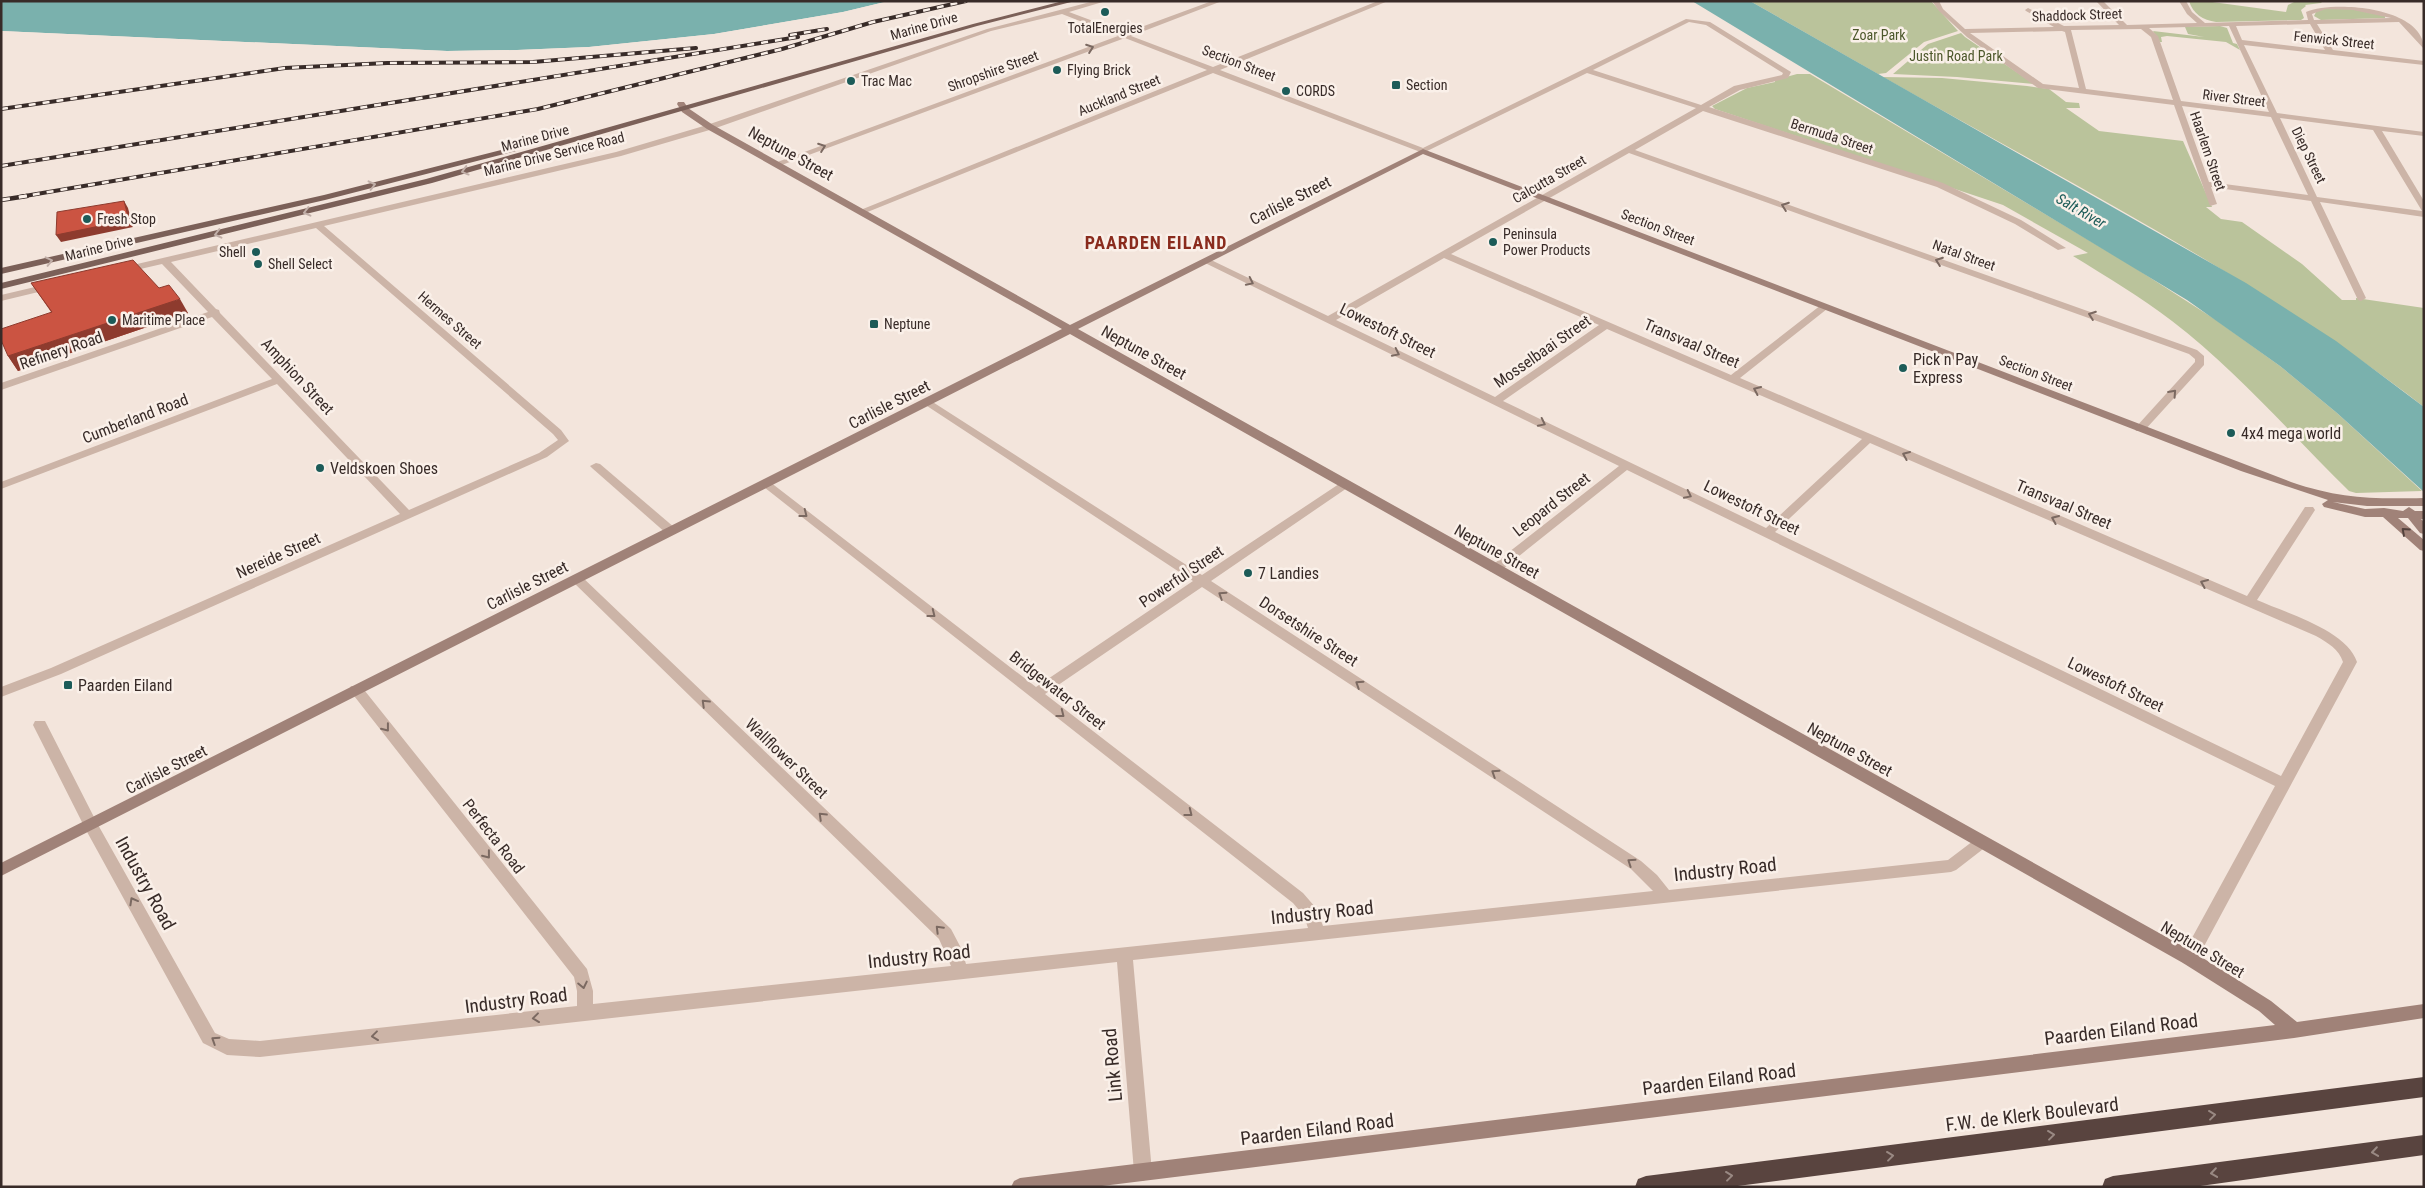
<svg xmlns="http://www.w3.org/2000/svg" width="2425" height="1188" viewBox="0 0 2425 1188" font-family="'Roboto Condensed',sans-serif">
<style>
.green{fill:#bac39b}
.water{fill:#7ab1ad}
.pier{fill:#f3e5dc}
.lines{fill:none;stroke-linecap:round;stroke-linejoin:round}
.street{fill:#ccb4a7;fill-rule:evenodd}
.secondary{fill:#a08278;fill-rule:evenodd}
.primary{fill:#7b6058;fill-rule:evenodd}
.highway{fill:#59443f;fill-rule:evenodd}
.rail-far1-casing{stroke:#382b28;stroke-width:4}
.rail-casing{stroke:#382b28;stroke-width:4.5}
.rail-far1{stroke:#faf0e9;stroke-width:2.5;stroke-dasharray:7;stroke-linecap:butt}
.rail{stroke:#faf0e9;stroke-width:3;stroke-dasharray:9;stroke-linecap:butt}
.wall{fill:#af4839}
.shaded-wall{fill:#8e3b2e}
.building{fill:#cb5442;stroke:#8e3b2e}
.oneway{stroke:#7b6961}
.oneway2{stroke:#c1afa8}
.oneway3{stroke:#52413c}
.oneway4{stroke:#998983}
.poi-dot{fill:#1c5b58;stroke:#faf0e9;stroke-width:2}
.labels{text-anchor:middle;stroke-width:5;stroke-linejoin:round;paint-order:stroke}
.far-street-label{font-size:14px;fill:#382b28;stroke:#faf0e9}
.far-poi-label{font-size:14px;fill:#382b28;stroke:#faf0e9;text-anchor:start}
.far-park-label{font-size:14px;fill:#4c572b;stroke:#faf0e9}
.far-water-label{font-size:15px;font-style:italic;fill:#1c5b58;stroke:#faf0e9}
.street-label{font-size:16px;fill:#382b28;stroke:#faf0e9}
.poi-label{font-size:16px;fill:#382b28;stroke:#faf0e9;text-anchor:start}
.far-district-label{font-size:18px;font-weight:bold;letter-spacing:1px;fill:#8a2b1d;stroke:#faf0e9}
.near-street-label{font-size:19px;fill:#382b28;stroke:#faf0e9}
</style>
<rect width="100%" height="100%" fill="#f3e5dc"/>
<g class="green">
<path d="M1750,1H1931L1958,31L1924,42L1886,73L1878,74Z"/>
<path d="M2189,1H2205L2286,12L2288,5L2296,1H2323L2321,3L2305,5L2306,6L2301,10L2304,18L2301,20L2216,22C2203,20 2193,14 2189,1Z"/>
<path d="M2347,8L2385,16V18L2321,20L2314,16L2316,12L2322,9Z"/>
<path d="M2220,26L2227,28L2233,43L2237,44L2240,50L2226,42L2167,36L2161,37L2162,42H2160L2153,31L2204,37L2188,34L2185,27Z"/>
<path d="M1961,33L1965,37L2034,84L1957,77L1893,74L1928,44Z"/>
<path d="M1797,74H1810L2132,266L2216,320L2280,366L2337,413L2422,491L2356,493L2349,491C2291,434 2237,371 2172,321C2141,297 2107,277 2073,256L2088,253L2003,205L1715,109L1712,106L1747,88L1775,82V80Z"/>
<path d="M1883,77L1942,78L2027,86L2049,89L2066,102L2079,103L2080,108H2066L2099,131L2183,141L2212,207H2206L2221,219L2242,222L2302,264L2342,300H2356V298L2424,308V407C2256,277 2066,181 1883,77Z"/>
</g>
<g class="water">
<path d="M1,1H889L843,12L714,34L589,47L517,50L447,51L1,31Z"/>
<path d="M1692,1H1750L2246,283L2336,341L2424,407V492L2337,413L2280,366L2187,300Z"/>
</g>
<path class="pier" d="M889,1H892L890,4L843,15L715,37L589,50L517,53H447L1,34V31L447,51L517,50L589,47L714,34L843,12Z"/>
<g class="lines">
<g class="street">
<path d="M1094,1H1106L1069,12L1125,33L1212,1H1222L1131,36L1213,67L1378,1H1388L1220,70L1423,148L1686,19L1710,22L1791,72L1788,78L1740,90L1709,107L1943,183L2021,220L2066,248L2058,250L2015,224L1937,187L1703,111L1635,150L2197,350L2204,356V365L2144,431H2136L2135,429L2136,427L2195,362V359L2189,354L1629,153L1451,254L1731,375L1821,305H1827V309L1740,378L2247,596L2305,507H2313L2315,510L2257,600C2286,613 2347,630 2357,662L2195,963L2189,965L2183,963L2181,958L2275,786L1627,470L1499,572H1491L1489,569L1491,566L1619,466L1201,261L1206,258L1209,259L1328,316L1696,108L1587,73L1423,153L1213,73L865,213L858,211L1207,70L1125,38L779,166L772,164L1118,36L1062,14L991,31L713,129L621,156L324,226L561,430L569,441L547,457L61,674L1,697V687L51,668L400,514L277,384L1,489V482L272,379L212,317L1,390V383L208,312L162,264L123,273L120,272V268L616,152L707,125L987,29ZM1689,22L1706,25L1783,73L1782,75L1734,86L1701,105L1593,70ZM316,228L553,434L558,440L539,453L409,510L220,313L219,310L216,309L171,262ZM1444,258L1599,325L1495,397L1336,320ZM1607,329L1862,439L1766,528L1503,401ZM1870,443L2316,636C2328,643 2339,649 2343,662L2281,776L1775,532Z"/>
<path d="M1932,1H1939L1943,9L1965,29L2054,27L2026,11L2025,10L2028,8L2064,26L2119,25L2096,1H2103L2127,25L2197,23L2187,14L2179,1H2186L2192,12L2205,23L2308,20L2306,12C2334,0 2424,7 2424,49L2399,22L2317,24L2333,50L2424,61V65L2244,45L2277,113L2424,132V136L2382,131L2424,201V217L2320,202L2366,298L2361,301L2358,300L2311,201L2211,187L2217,204L2210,206L2174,105L2038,88L1967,37L1939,11ZM2326,9L2353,10L2391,18L2314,20L2312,14ZM2310,24L2325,50L2242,40L2236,26ZM2229,26L2269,112L2181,101L2158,36L2149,28ZM2141,29L2151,37L2173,100L2086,89L2071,30ZM2062,31L2065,32L2079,88L2043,84L1970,33ZM2182,106L2271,117L2308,195L2209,182ZM2280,118L2373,130L2422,211L2317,197Z"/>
<path d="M52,283L55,284V288L1,301V295Z"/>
<path d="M928,399L1202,575L1342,482H1350L1352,484L1350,486L1211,581L1641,861L1657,875L1669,890L1948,860L1977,838L1982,836L1987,838L1989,842L1987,846L1956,870L1951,872L1133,960L1152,1172L1149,1178L1143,1181L1137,1178L1134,1172L1117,962L260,1057L227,1055L203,1043L86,830L33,725L35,721H45L97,823L215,1033L229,1039L260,1041L577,1006V991L574,977L351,692L349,689L351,686H361L587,969L593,991V1004L951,966L939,939L572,581L570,578L576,574L580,575L951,929L961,948L966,964L1308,928L1304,916L1293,903L760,484L762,482H770L1036,687L1193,581L924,404L923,402ZM1202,587L1631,869L1653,891L1323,926L1316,908L1303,893L1045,694Z"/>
<path d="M596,463L600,464L675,528L677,531L675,534H667L592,468L590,466Z"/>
</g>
<path class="secondary" d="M678,102H684L688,108L713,125L1070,325L1423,149L2291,482C2341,499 2372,499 2424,498V506H2367L2333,502L2365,509L2384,508L2403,511L2409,507L2415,511H2424V519H2421L2424,522V534L2420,533L2408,518H2398L2424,540V551L2420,550L2383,517H2365L2324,507L2322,504L2328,500L2241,471L1423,154L1078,329L2195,953L2271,1001L2297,1022L2424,1004V1018L2294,1038L1094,1187H1011L1014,1181L1020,1178L2275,1025L2259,1011L2183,963L1070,334L1,876V863L1062,329L707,129L682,112L677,104Z"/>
<g class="primary">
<path d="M1063,1H1075L977,26L432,183L1,289V283L426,179L973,24Z"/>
<path d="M513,147H516V151L325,200L1,274V268L324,195Z"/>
</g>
<g class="highway">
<path d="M2424,1077V1097L1730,1187H1635L1638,1179L1646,1176Z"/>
<path d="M2424,1135V1155L2193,1187H2102L2105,1179L2113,1176Z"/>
</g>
<defs>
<g id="rail-far1">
<path d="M790,35L827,29"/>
<path d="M1,109L285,68L387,63L533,62L696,48"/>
<path d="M1,166L798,37"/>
<path d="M19,197L538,109L782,49L873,22L966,1"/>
</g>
<path id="rail" d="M1,200L27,196"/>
</defs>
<use href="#rail-far1" class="rail-far1-casing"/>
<use href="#rail" class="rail-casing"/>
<use href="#rail-far1" class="rail-far1"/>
<use href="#rail" class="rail"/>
</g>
<path class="wall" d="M31,283L159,288L188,313L18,371L8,356L51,312Z"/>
<g class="shaded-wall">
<path d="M124,201L128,208L133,227L61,242L56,235Z"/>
<path d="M180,299L188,313L18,371L8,356Z"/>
</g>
<g class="building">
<path d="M124,201L129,220L56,235L57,212Z"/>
<path d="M133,260L159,288L169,285L180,299L8,356L1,340V329L52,312L31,283Z"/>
</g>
<defs><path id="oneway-chevron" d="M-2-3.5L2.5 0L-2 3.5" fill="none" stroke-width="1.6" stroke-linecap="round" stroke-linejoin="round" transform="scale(1.25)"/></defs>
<g class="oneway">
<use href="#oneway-chevron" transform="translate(1090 48) rotate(-20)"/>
<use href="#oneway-chevron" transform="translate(822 147) rotate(-20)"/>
<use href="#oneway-chevron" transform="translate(1785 206) rotate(-160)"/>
<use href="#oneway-chevron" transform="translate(1939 261) rotate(-160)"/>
<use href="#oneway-chevron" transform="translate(1250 282) rotate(26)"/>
<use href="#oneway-chevron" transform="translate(2092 315) rotate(-160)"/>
<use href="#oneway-chevron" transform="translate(1396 353) rotate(26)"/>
<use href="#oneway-chevron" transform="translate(1757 390) rotate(-156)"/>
<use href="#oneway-chevron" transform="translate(2173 393) rotate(-48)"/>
<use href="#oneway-chevron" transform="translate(1542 423) rotate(26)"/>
<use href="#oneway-chevron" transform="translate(1906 455) rotate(-157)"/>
<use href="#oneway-chevron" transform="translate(1688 495) rotate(26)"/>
<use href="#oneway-chevron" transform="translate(804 514) rotate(38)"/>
<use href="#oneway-chevron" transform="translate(2055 519) rotate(-157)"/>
<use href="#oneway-chevron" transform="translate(2204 583) rotate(-157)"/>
<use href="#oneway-chevron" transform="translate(1222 595) rotate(-147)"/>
<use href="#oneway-chevron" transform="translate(932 614) rotate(38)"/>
<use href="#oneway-chevron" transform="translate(1359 684) rotate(-147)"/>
<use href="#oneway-chevron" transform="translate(705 703) rotate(-136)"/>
<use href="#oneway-chevron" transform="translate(1061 714) rotate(38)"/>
<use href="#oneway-chevron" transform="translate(386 728) rotate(52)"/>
<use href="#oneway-chevron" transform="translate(1495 773) rotate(-147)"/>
<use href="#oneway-chevron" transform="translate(1189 813) rotate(38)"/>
<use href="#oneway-chevron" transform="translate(822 816) rotate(-136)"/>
<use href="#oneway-chevron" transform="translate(487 855) rotate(52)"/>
<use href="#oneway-chevron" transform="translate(1631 862) rotate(-146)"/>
<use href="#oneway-chevron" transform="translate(133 901) rotate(-119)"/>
<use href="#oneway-chevron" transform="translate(939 929) rotate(-135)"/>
<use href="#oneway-chevron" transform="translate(583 985) rotate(78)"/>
<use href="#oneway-chevron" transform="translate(536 1018) rotate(173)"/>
<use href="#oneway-chevron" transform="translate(375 1036) rotate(173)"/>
<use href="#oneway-chevron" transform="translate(215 1040) rotate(-147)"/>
</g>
<g class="oneway2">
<use href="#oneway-chevron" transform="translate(465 171) rotate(165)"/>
<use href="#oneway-chevron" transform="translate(372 185) rotate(-14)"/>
<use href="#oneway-chevron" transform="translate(307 212) rotate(166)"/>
<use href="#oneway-chevron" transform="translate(218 234) rotate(166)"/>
<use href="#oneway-chevron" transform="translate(49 261) rotate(-13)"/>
</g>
<use class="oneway3" href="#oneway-chevron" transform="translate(2405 531) rotate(-138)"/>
<g class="oneway4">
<use href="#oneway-chevron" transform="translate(2212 1115) rotate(-7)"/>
<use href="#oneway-chevron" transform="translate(2051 1135) rotate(-7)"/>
<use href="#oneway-chevron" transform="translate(2375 1152) rotate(172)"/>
<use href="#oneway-chevron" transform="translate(1890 1156) rotate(-7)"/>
<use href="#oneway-chevron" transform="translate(2214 1173) rotate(172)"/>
<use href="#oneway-chevron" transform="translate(1729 1176) rotate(-7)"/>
</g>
<g class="poi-dot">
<circle cx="1105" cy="12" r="5"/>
<circle cx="1057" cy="70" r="5"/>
<circle cx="851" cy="81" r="5"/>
<rect x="1391" y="80" width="10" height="10" rx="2.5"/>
<circle cx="1286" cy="91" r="5"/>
<circle cx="87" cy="219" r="5"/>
<circle cx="1493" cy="242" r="5"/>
<circle cx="256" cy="252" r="5"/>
<circle cx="258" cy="264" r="5"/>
<circle cx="112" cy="320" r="5"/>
<rect x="869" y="319" width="10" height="10" rx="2.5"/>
<circle cx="1903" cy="368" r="5"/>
<circle cx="2231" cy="433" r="5"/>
<circle cx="320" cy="468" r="5"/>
<circle cx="1248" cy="573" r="5"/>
<rect x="63" y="680" width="10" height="10" rx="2.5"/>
</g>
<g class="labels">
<g class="far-street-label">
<text transform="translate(2077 15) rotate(-2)" y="5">Shaddock Street</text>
<text transform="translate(924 26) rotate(-16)" y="5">Marine Drive</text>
<text transform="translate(2334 40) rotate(6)" y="5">Fenwick Street</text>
<text transform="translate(1239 63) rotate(21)" y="5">Section Street</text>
<text transform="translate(993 71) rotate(-20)" y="5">Shropshire Street</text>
<text transform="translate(1119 95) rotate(-22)" y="5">Auckland Street</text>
<text transform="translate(2234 98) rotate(7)" y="5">River Street</text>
<text transform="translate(1832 136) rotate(18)" y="5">Bermuda Street</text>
<text transform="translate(535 138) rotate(-15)" y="5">Marine Drive</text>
<text transform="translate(2208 151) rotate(71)" y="5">Haarlem Street</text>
<text transform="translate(554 154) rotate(-14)" y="5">Marine Drive Service Road</text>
<text transform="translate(2309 155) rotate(64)" y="5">Diep Street</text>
<text transform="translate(1549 179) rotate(-30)" y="5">Calcutta Street</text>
<text transform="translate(1658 227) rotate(21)" y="5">Section Street</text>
<text transform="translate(99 248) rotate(-14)" y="5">Marine Drive</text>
<text transform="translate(1964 255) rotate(20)" y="5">Natal Street</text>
<text transform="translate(450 320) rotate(41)" y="5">Hermes Street</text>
<text transform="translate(2036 373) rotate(21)" y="5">Section Street</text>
</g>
<g class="far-poi-label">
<text x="1105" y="33" text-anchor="middle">TotalEnergies</text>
<text x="1067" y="75">Flying Brick</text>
<text x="861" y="86">Trac Mac</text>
<text x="1406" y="90">Section</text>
<text x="1296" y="96">CORDS</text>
<text x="97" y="224">Fresh Stop</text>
<text x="1503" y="239">Peninsula<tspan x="1503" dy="16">Power Products</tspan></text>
<text x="246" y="257" text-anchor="end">Shell</text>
<text x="268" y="269">Shell Select</text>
<text x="122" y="325">Maritime Place</text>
<text x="884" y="329">Neptune</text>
</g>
<g class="far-park-label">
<text x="1879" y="40">Zoar Park</text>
<text x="1956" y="61">Justin Road Park</text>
</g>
<g class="far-water-label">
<text transform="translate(2081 211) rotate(30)" y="5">Salt River</text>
</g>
<g class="street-label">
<text transform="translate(791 153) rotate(29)" y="6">Neptune Street</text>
<text transform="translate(1290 200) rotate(-27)" y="6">Carlisle Street</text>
<text transform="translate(1388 330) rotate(26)" y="6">Lowestoft Street</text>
<text transform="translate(1692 343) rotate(23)" y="6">Transvaal Street</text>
<text transform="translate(61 350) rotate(-19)" y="6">Refinery Road</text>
<text transform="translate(1542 351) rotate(-35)" y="6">Mosselbaai Street</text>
<text transform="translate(1144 352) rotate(29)" y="6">Neptune Street</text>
<text transform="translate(298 376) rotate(47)" y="6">Amphion Street</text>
<text transform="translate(889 404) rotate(-27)" y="6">Carlisle Street</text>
<text transform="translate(135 418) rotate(-21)" y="6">Cumberland Road</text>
<text transform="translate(1551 504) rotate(-38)" y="6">Leopard Street</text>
<text transform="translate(2064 504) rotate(23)" y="6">Transvaal Street</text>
<text transform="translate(1752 507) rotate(26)" y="6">Lowestoft Street</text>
<text transform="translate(1497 551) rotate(29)" y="6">Neptune Street</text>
<text transform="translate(278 555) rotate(-24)" y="6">Nereide Street</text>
<text transform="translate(1181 576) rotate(-34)" y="6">Powerful Street</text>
<text transform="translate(527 585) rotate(-27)" y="6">Carlisle Street</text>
<text transform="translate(1309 631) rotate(33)" y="6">Dorsetshire Street</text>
<text transform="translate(2116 684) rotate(26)" y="6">Lowestoft Street</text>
<text transform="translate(1058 690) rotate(38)" y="6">Bridgewater Street</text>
<text transform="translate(1850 749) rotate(29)" y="6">Neptune Street</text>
<text transform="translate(787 758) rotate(44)" y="6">Wallflower Street</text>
<text transform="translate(166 769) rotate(-27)" y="6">Carlisle Street</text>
<text transform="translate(494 836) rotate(52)" y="6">Perfecta Road</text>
<text transform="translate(2203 949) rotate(31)" y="6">Neptune Street</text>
</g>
<g class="poi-label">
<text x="1913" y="365">Pick n Pay<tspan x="1913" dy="18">Express</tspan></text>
<text x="2241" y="439">4x4 mega world</text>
<text x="330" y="474">Veldskoen Shoes</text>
<text x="1258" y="579">7 Landies</text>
<text x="78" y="691">Paarden Eiland</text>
</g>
<g class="far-district-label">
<text x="1156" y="249">PAARDEN EILAND</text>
</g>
<g class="near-street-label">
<text transform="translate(1725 869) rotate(-6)" y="7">Industry Road</text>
<text transform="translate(146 883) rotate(61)" y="7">Industry Road</text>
<text transform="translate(1322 912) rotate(-6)" y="7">Industry Road</text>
<text transform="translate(919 956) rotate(-6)" y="7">Industry Road</text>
<text transform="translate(516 1000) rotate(-7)" y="7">Industry Road</text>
<text transform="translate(2121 1029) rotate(-7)" y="7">Paarden Eiland Road</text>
<text transform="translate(1112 1065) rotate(-95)" y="7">Link Road</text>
<text transform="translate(1719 1079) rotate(-7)" y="7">Paarden Eiland Road</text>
<text transform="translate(2032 1114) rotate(-7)" y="7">F.W. de Klerk Boulevard</text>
<text transform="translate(1317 1129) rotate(-7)" y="7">Paarden Eiland Road</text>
</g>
</g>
<rect width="2425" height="1188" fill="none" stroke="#382b28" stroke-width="5"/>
</svg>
